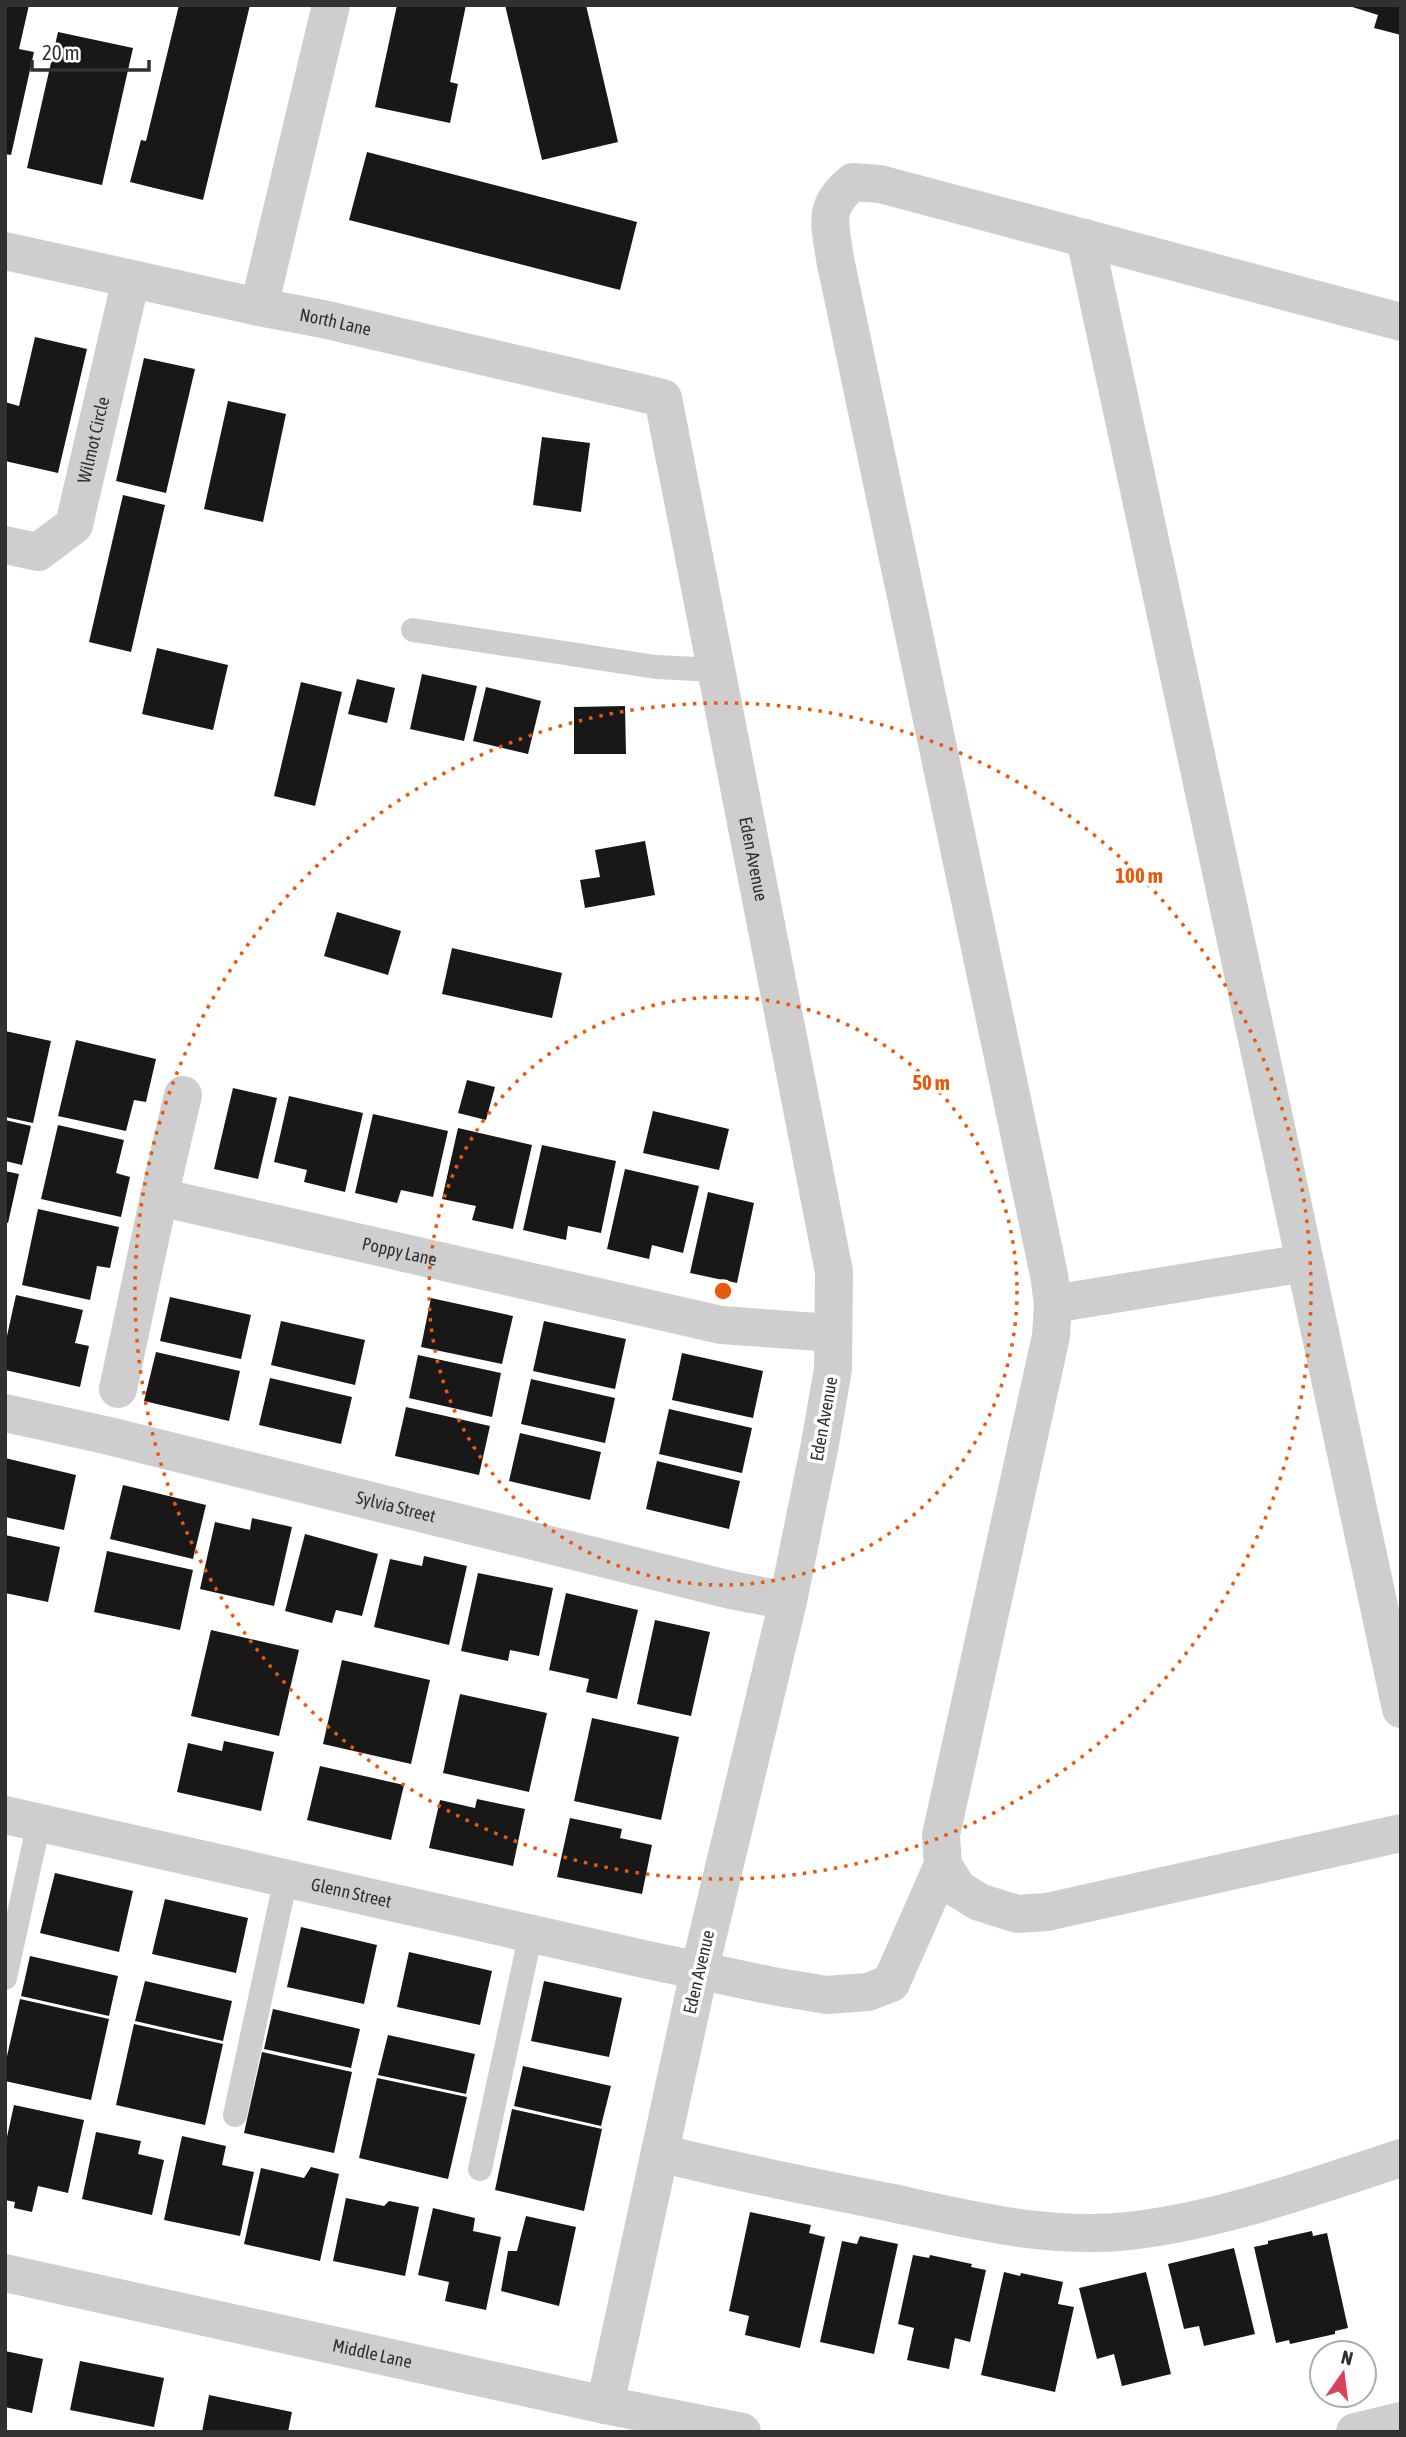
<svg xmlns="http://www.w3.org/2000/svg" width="1406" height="2437" viewBox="0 0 1406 2437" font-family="'Asap Condensed',sans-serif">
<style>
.building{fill:#181818}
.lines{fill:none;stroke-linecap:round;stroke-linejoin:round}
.service{stroke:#cecece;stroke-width:24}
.minor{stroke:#cecece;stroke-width:38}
.tertiary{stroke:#cecece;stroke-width:38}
.ring{fill:none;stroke:#e8590c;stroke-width:3.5;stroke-dasharray:3.5 7}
.labels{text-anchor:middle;stroke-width:7;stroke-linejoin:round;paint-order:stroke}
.street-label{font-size:18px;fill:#313131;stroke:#fff}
.centre{fill:#e8590c;stroke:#fff;stroke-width:3.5}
.ring-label{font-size:21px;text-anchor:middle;font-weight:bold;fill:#e8590c;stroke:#fff;stroke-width:7;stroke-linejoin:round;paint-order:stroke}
</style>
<rect width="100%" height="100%" fill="#fff"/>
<g class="building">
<path d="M5,5H29L19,49L34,52L11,155L5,154Z"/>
<path d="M179,5H250L203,200L130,182L141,140L146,141Z"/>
<path d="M397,5H466L450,82L458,84L450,123L375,107Z"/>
<path d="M505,5H586L618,142L542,160Z"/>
<path d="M1346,5H1401V35L1374,28L1378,15Z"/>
<path d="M58,32L133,48L102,185L27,168Z"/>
<path d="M367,152L637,222L620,290L349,220Z"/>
<path d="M35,337L87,349L58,473L5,461V402L19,406Z"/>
<path d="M144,358L195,369L166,493L116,481Z"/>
<path d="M228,401L286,414L263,522L204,509Z"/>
<path d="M542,437L590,443L581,512L533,505Z"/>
<path d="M123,495L165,505L131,652L89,642Z"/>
<path d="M157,648L228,665L213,730L142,714Z"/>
<path d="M422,674L477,686L464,741L410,729Z"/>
<path d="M357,679L395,688L387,723L348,714Z"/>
<path d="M301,682L342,692L315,806L274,796Z"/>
<path d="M486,687L541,701L528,754L473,741Z"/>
<path d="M625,706L626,754H574V707Z"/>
<path d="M645,841L655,895L585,908L580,880L600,877L595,850Z"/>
<path d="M337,912L401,931L388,975L324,956Z"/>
<path d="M452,948L562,973L552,1018L442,994Z"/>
<path d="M5,1031L51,1041L33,1123L5,1117Z"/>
<path d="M76,1040L156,1059L146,1102L134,1100L126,1131L58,1116Z"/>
<path d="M467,1080L495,1087L486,1120L458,1113Z"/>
<path d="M233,1088L277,1098L258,1179L214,1169Z"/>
<path d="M289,1096L363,1113L345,1192L304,1182L307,1170L274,1162Z"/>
<path d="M653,1111L729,1129L719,1170L643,1153Z"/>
<path d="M373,1114L448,1131L433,1197L401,1190L397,1203L355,1193Z"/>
<path d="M5,1120L31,1126L22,1165L5,1161Z"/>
<path d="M58,1125L124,1140L116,1173L130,1177L121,1217L41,1199Z"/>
<path d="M458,1128L532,1145L513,1229L472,1220L476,1206L442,1199Z"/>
<path d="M542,1145L616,1161L601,1233L568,1226L566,1240L523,1230Z"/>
<path d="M625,1169L699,1186L683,1253L652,1245L649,1259L607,1249Z"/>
<path d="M5,1171L19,1174L8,1223L5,1222Z"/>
<path d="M708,1192L754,1203L737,1283L690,1273Z"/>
<path d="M38,1209L119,1227L110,1268L97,1266L90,1300L22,1285Z"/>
<path d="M16,1295L83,1310L75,1343L89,1346L80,1387L5,1370V1345Z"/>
<path d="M170,1297L251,1315L241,1359L160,1341Z"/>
<path d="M431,1298L513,1316L502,1364L421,1347Z"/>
<path d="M281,1321L365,1340L355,1385L271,1365Z"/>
<path d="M544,1321L626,1339L615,1389L533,1371Z"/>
<path d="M156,1352L240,1371L229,1421L144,1401Z"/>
<path d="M682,1353L763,1371L753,1418L672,1400Z"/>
<path d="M418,1355L501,1373L492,1417L409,1398Z"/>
<path d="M270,1378L352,1397L341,1444L259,1425Z"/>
<path d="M531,1379L615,1398L605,1443L521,1424Z"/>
<path d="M406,1407L490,1426L479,1475L395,1456Z"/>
<path d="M669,1409L752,1428L742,1473L659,1454Z"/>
<path d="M520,1433L601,1452L590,1500L509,1481Z"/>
<path d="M5,1458L76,1475L64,1530L5,1517Z"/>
<path d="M657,1461L740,1481L729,1529L646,1509Z"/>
<path d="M123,1485L206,1505L193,1559L110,1539Z"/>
<path d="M252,1518L292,1527L274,1606L200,1589L215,1522L250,1530Z"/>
<path d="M305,1534L378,1554L362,1616L336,1610L332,1623L285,1611Z"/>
<path d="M5,1535L60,1547L48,1602L5,1593Z"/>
<path d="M107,1551L193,1570L180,1630L94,1612Z"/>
<path d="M424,1556L467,1566L449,1645L374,1627L390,1559L422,1566Z"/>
<path d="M478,1573L553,1588L539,1656L510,1650L508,1661L461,1651Z"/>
<path d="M566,1593L638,1610L617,1699L586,1692L589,1679L549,1670Z"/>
<path d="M655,1620L710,1632L691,1716L637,1704Z"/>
<path d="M211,1630L299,1650L279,1736L191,1716Z"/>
<path d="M342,1660L430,1680L411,1764L323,1744Z"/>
<path d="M460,1694L547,1713L529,1792L443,1773Z"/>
<path d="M592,1718L679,1737L661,1820L574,1801Z"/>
<path d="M224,1741L274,1752L261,1811L177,1792L188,1743L222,1751Z"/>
<path d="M320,1766L404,1785L391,1840L307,1820Z"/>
<path d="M477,1799L525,1809L513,1866L429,1848L440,1800L475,1808Z"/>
<path d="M570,1818L622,1829L620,1838L652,1845L642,1894L557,1877Z"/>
<path d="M55,1873L133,1891L119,1952L40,1933Z"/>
<path d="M165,1899L248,1918L236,1973L152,1954Z"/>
<path d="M301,1927L377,1945L364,2004L287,1987Z"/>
<path d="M409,1952L492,1971L480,2025L397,2007Z"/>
<path d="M30,1956L118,1976L109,2016L21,1996Z"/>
<path d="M145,1981L232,2001L223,2041L135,2021Z"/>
<path d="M544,1981L622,1998L609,2057L531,2041Z"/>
<path d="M20,1999L109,2019L91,2100L5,2081V2065Z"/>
<path d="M273,2009L360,2029L351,2068L264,2049Z"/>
<path d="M134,2024L223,2044L205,2125L116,2105Z"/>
<path d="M388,2035L475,2054L466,2094L378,2075Z"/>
<path d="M262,2052L352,2072L334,2153L244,2133Z"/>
<path d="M523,2066L611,2086L601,2126L514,2106Z"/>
<path d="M377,2078L467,2097L448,2179L359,2158Z"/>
<path d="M14,2105L84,2120L68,2193L38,2186L32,2212L14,2208L15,2202L5,2200V2146Z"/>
<path d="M512,2109L602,2129L584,2211L495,2190Z"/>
<path d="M96,2132L141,2141L138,2154L164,2160L152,2215L82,2199Z"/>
<path d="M182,2136L226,2146L222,2165L254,2172L240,2236L164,2220Z"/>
<path d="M311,2167L339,2174L320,2261L244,2244L261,2168L304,2178Z"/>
<path d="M346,2198L384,2206L389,2201L419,2207L405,2276L333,2261Z"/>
<path d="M433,2208L475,2218L473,2231L501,2237L486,2310L445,2301L449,2282L418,2275Z"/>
<path d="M750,2212L811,2225L809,2233L825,2237L800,2348L745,2335L749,2316L729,2311Z"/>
<path d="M526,2216L576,2227L559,2306L501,2291L508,2251H517Z"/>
<path d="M1312,2231L1313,2236L1327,2233L1348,2328L1335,2331V2334L1290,2344L1289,2340L1276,2343L1254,2247L1268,2244V2241Z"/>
<path d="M860,2236L898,2244L874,2354L820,2342L842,2241L857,2244Z"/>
<path d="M1234,2248L1255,2334L1204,2346L1199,2326L1184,2329L1168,2264Z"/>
<path d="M913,2255L929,2258L930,2255L972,2264L971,2267L986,2270L970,2342L955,2338L949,2369L907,2360L914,2328L898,2324Z"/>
<path d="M1004,2272L1020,2276L1021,2273L1063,2282L1058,2304L1074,2307L1055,2392L981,2375Z"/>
<path d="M1146,2272L1171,2374L1122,2386L1114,2354L1097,2359L1079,2288Z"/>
<path d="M5,2351L43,2359L32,2413L5,2407Z"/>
<path d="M80,2361L164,2378L154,2427L70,2410Z"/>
<path d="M209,2395L292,2412L288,2432H202Z"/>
</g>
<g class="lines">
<g class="service">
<path d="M413,630L656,667L716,670"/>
<path d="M5,1978L39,1822"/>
<path d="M235,2115L286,1878"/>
<path d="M480,2169L531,1933"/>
</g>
<g class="minor">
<path d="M1085,238L1401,1709"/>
<path id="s1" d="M5,251L259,307L323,319L663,398L834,1272L833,1369L820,1444L788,1601L699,1972L605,2405"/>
<path d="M259,307L331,5"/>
<path d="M1401,322L880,184L853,182C822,207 830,223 835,259L1049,1275L1053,1304L1051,1336L941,1835L943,1865L958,1889L979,1902L1017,1914L1047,1912L1401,1833"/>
<path id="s2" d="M5,545L38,552L74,525L131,279"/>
<path d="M159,1197L183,1095"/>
<path d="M1053,1304L1305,1263"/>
<path id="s3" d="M118,1389L159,1197L721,1325L833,1333"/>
<path id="s4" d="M5,1413L105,1435L731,1590L788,1601"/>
<path id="s5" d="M5,1815L648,1960L778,1987L827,1995L868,1992L891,1983L943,1865"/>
<path d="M660,2153C735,2172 812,2187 888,2202C967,2219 1048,2240 1129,2231C1223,2220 1312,2187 1401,2158"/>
</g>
<g class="tertiary">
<path id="s6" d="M5,2273L605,2405L742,2432"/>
<path d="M1355,2432L1401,2421"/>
</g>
</g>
<g class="ring">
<circle cx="723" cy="1291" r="294"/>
<circle cx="723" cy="1291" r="588"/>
</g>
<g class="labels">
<g class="street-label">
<text dy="6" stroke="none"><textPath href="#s1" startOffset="338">North Lane</textPath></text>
<text dy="6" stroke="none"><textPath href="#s2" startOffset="166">Wilmot Circle</textPath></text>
<text dy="6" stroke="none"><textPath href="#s1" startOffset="1144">Eden Avenue</textPath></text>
<text dy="6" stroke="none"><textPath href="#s3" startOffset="443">Poppy Lane</textPath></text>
<text transform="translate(824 1419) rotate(-80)" y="6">Eden Avenue</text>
<text dy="6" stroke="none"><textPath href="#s4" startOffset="402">Sylvia Street</textPath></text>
<text dy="6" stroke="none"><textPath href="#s5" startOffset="355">Glenn Street</textPath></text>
<text transform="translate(699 1972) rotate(-77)" y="6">Eden Avenue</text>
<text dy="6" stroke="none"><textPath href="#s6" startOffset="376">Middle Lane</textPath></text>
</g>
</g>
<circle cx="723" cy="1291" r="10" class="centre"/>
<g class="ring-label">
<text x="1139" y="883">100 m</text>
<text x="931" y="1090">50 m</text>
</g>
<rect width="1406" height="2437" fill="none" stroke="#313131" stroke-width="14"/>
<g transform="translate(1343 2374) rotate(14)"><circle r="33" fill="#ffffff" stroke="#adadad" stroke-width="2"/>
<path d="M0-5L12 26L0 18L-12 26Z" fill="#d7445a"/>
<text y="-10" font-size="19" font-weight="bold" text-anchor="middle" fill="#313131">N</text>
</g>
<path d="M32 60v10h117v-10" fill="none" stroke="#313131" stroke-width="3.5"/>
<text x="42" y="60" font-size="21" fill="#313131" stroke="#ffffff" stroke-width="5" paint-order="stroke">20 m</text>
</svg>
